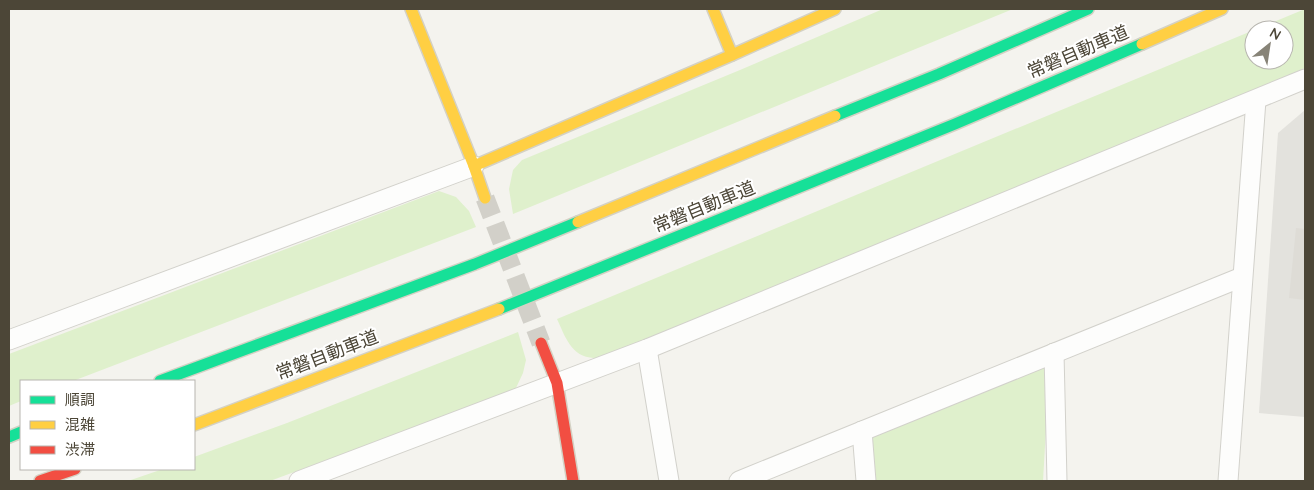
<svg xmlns="http://www.w3.org/2000/svg" width="1314" height="490" viewBox="0 0 1314 490" font-family="Quicksand,'Noto Sans JP',sans-serif">
<style>
.green{fill:#dff0cc}
.parking{fill:#e3e2dd}
.building{fill:#dedcd6}
.lines{fill:none;stroke-linecap:round;stroke-linejoin:round}
.street-tunnel{stroke:#d2d0c9;stroke-width:19;stroke-dasharray:19 9;stroke-linecap:butt}
.street-casing{stroke:#d2d1cb;stroke-width:21}
.fast-casing{stroke:#d4d1c4;stroke-width:14}
.slow-casing{stroke:#d4d1c4;stroke-width:14}
.jam-casing{stroke:#d4d1c4;stroke-width:14}
.street{stroke:#fdfdfc;stroke-width:19}
.fast{stroke:#16e098;stroke-width:11}
.slow{stroke:#ffcf43;stroke-width:11}
.jam{stroke:#f24e42;stroke-width:11}
.labels{text-anchor:middle;stroke-width:4;stroke-linejoin:round;paint-order:stroke}
.street-label{font-size:18px;fill:#4c4637;stroke:#fff}
</style>
<rect width="100%" height="100%" fill="#f4f3ee"/>
<g class="green">
<path d="M883,9H1013L513,214L509,189L513,170L522,160L740,70Z"/>
<path d="M1305,9V68C1124,145 941,217 760,293C716,311 673,330 629,347C620,350 604,359 594,358C571,357 565,336 557,319L1254,30V60H1284V30H1254Z"/>
<path d="M439,191L456,197L469,211L476,227L73,381H21V401L9,406V354Z"/>
<path d="M518,332L526,360L523,373L515,390L270,481H128L163,469H194V457L287,423Z"/>
<path d="M1050,359L1043,481H873L868,436Z"/>
</g>
<path class="parking" d="M1305,110V417L1259,413L1278,133Z"/>
<path class="building" d="M1296,228L1305,229V300L1289,298Z"/>
<g class="lines">
<path class="street-tunnel" d="M485,198L541,343"/>
<defs>
<g id="street">
<path d="M9,340L474,166"/>
<path d="M647,349L669,481"/>
<path d="M1054,353L1057,481"/>
<path d="M862,431L866,481"/>
<path d="M299,481L647,349L1305,79"/>
<path d="M739,481L1242,277"/>
<path d="M1228,481L1256,100"/>
</g>
<g id="fast">
<path d="M835,116L939,74L1088,9"/>
<path d="M499,309L955,124L1142,44"/>
<path d="M160,381L475,264L578,222"/>
<path d="M9,437L21,432"/>
</g>
<g id="slow">
<path d="M411,9L474,166L485,198"/>
<path d="M713,9L732,55"/>
<path d="M1142,44L1222,9"/>
<path d="M474,166L732,55L835,9"/>
<path d="M578,222L835,116"/>
<path d="M194,425L499,309"/>
</g>
<g id="jam">
<path d="M541,343L557,383L573,481"/>
<path d="M40,481L75,469"/>
</g>
</defs>
<use href="#street" class="street-casing"/>
<use href="#fast" class="fast-casing"/>
<use href="#slow" class="slow-casing"/>
<use href="#jam" class="jam-casing"/>
<use href="#street" class="street"/>
<use href="#fast" class="fast"/>
<use href="#slow" class="slow"/>
<use href="#jam" class="jam"/>
</g>
<g class="labels">
<g class="street-label">
<text transform="translate(1078 52) rotate(-23)" y="6">常磐自動車道</text>
<text transform="translate(704 207) rotate(-22)" y="6">常磐自動車道</text>
<text transform="translate(327 355) rotate(-21)" y="6">常磐自動車道</text>
</g>
</g>
<rect width="1314" height="490" fill="none" stroke="#4c4637" stroke-width="20"/>
<rect x="20" y="380" width="175" height="90" fill="#ffffff" stroke="#b7b5af"/>
<rect x="30" y="396" width="25" height="8" fill="#16e098" stroke="#b7b5af"/>
<text x="65" y="405" font-size="15" fill="#4c4637">順調</text>
<rect x="30" y="421" width="25" height="8" fill="#ffcf43" stroke="#b7b5af"/>
<text x="65" y="430" font-size="15" fill="#4c4637">混雑</text>
<rect x="30" y="446" width="25" height="8" fill="#f24e42" stroke="#b7b5af"/>
<text x="65" y="455" font-size="15" fill="#4c4637">渋滞</text>
<g transform="translate(1269 45) rotate(30)"><circle r="24" fill="#ffffff" stroke="#b7b5af"/>
<path d="M0-4L9 19L0 12L-9 19Z" fill="#878377"/>
<text y="-8" font-size="14" font-weight="bold" text-anchor="middle" fill="#4c4637">N</text>
</g>
</svg>
